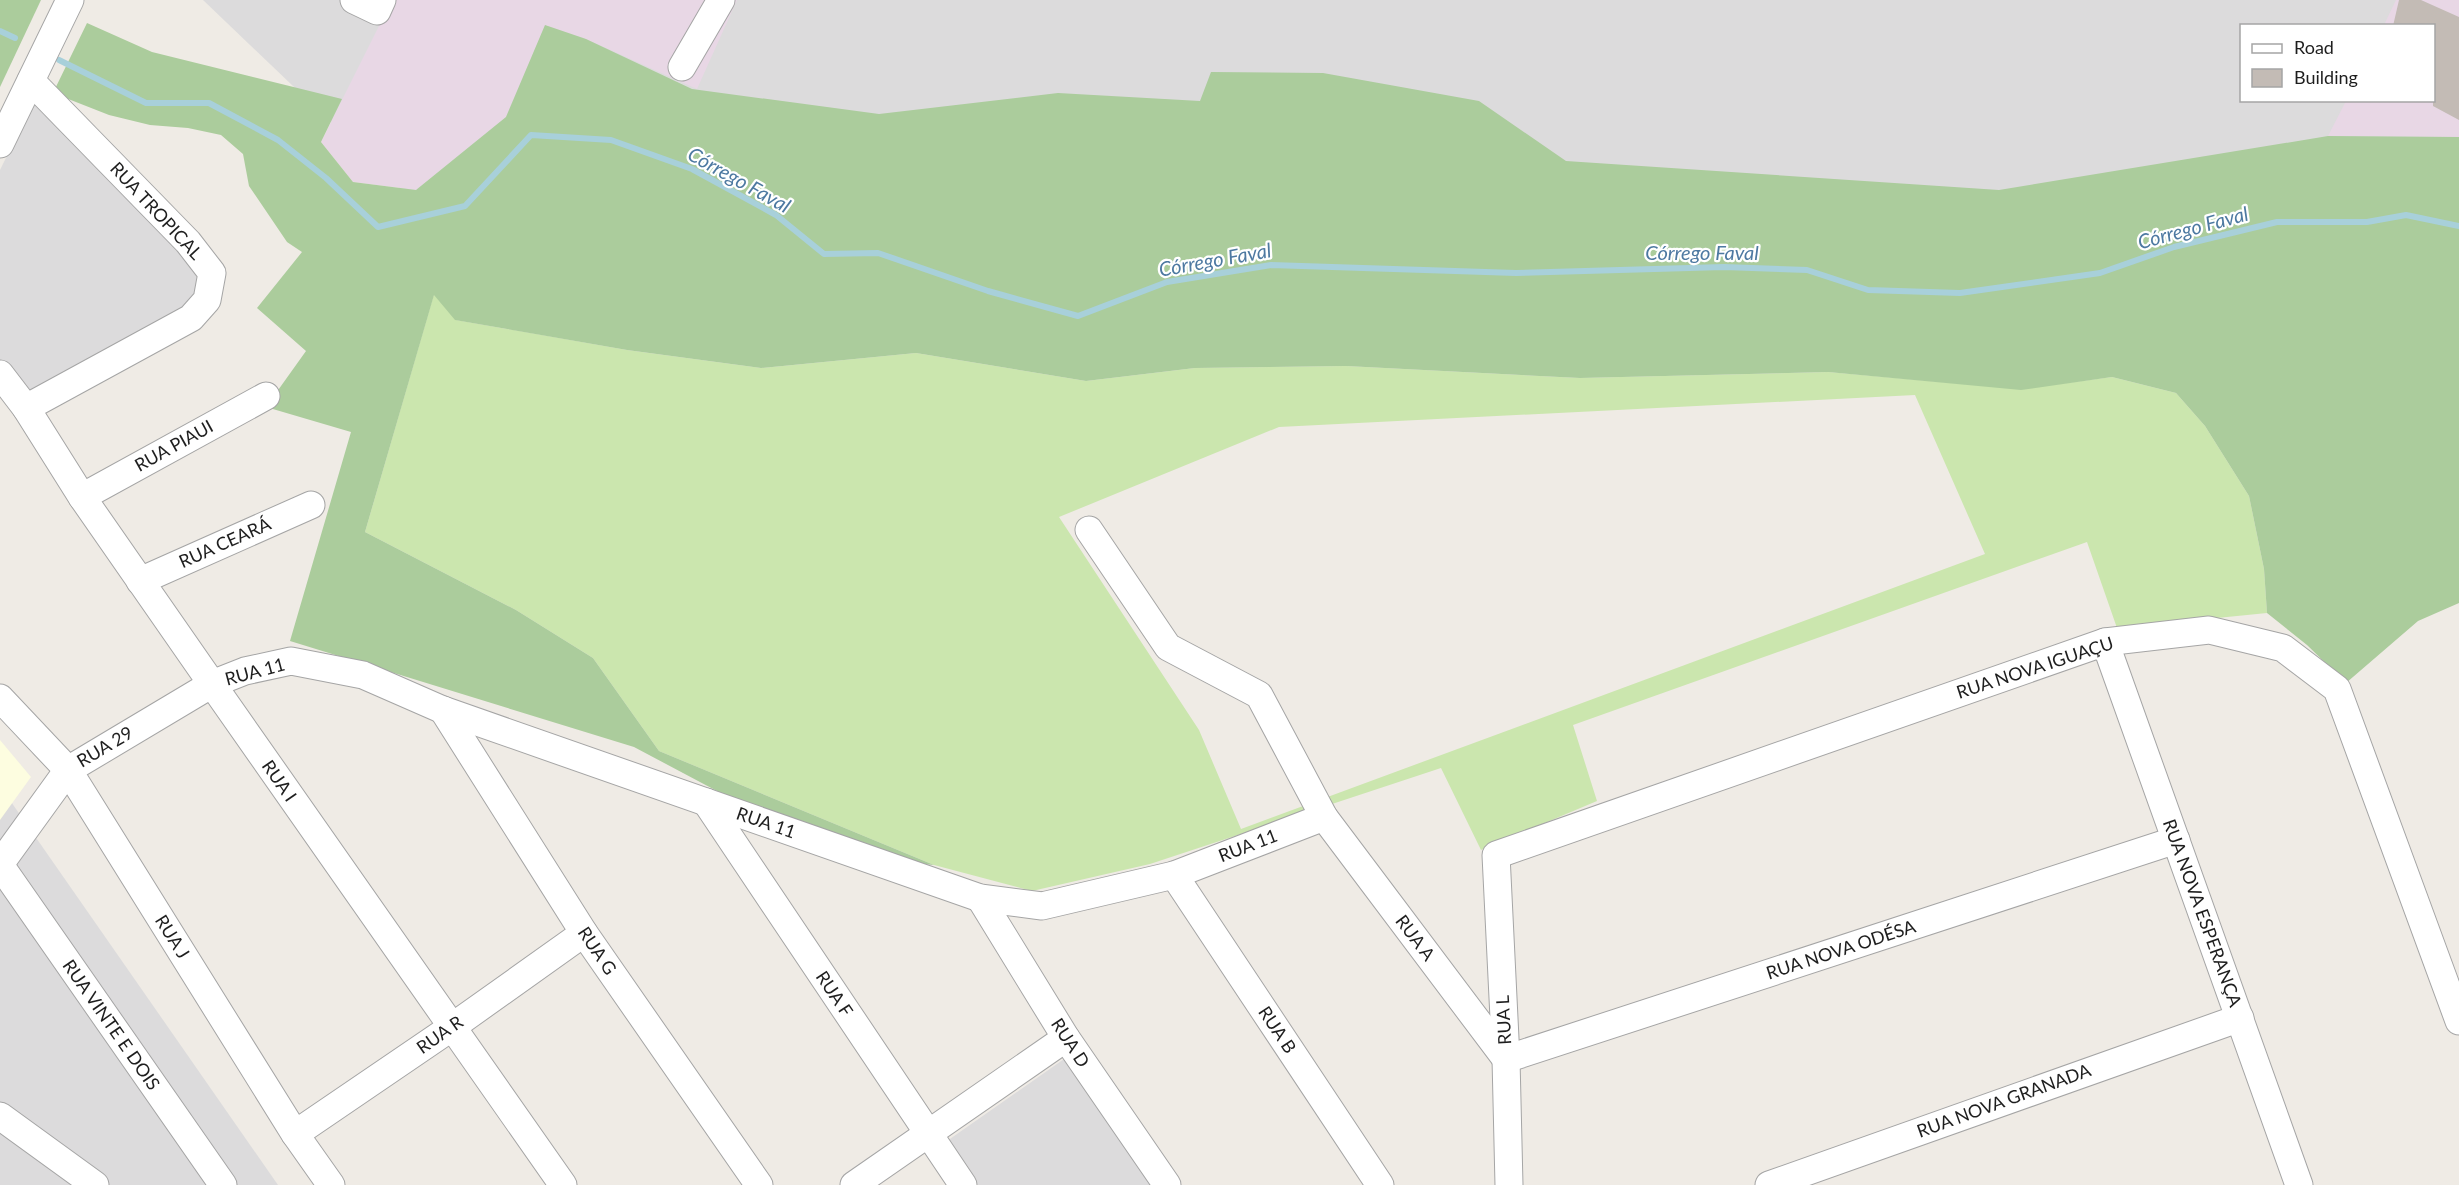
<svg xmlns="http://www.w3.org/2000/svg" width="2459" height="1185" viewBox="0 0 2459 1185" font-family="Lato,sans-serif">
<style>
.residential{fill:#dcdbdc;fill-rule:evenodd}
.industrial{fill:#e8d7e5}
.education{fill:#fdfde0}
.grass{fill:#cbe6ae;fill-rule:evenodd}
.forest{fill:#abcc9c}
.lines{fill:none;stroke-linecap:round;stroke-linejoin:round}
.stream{stroke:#a8d0da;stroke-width:6}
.building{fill:#c3bbb5}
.minor-casing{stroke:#a5a5a5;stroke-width:29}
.minor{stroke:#fff;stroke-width:27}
.labels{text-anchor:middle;stroke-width:4.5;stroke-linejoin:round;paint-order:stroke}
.street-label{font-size:18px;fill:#1e1e1e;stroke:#fff}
.water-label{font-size:20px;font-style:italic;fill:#4d79a1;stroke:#fff}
</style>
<rect width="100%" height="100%" fill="#efebe5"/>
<g class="residential">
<path d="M203,0H2459V293L474,259ZM2242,26H2434V100H2242Z"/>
<path d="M35,99L203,275L192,307L29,399L0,361V170Z"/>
<path d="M0,786L278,1185H0Z"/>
<path d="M1064,1059L1154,1185H978L947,1141Z"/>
</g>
<g class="industrial">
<path d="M392,0H737L697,89L586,39L545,26L506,117L416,190L353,182L321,142Z"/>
<path d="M2396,0H2459V137L2328,136L2346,101L2434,100V26L2384,25Z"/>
</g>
<path class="education" d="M0,740L31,777L0,820Z"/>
<path class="grass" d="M434,294L456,320L627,350L761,368L916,353L1086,381L1195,368L1346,366L1580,378L1828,372L2021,389L2112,377L2176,393L2205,426L2249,496L2264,569L2267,613L2117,628L2087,542L1573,725L1597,801L1481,850L1441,768L1150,864L1032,891L934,865L659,751L593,658L516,610L365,532ZM1915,395L1985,554L1241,829L1199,730L1059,517L1279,427Z"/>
<g class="forest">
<path d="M0,0H41L0,87Z"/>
<path d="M87,23L152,52L342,99L321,142L353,182L416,190L506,117L545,25L586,39L692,89L879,114L1058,93L1200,101L1211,72L1323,73L1479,101L1566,161L1999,190L2328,136L2459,137V603L2418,621L2346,683L2307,645L2267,613L2264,569L2249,496L2205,426L2176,393L2112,377L2021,390L1828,372L1580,378L1346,366L1195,368L1086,381L916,353L761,368L627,350L455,320L434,295L365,532L516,610L593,658L659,751L934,865L902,862L732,799L634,747L290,641L351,432L266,407L306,351L257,308L302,252L287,242L249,186L243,154L221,135L188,128L150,125L109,115L53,93Z"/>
</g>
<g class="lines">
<g class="stream">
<path d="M0,31L15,38"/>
<path d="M59,60L146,103H209L278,140L326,178L378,227L465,206L531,135L611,140L692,169L776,215L824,254L878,253L988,291L1078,316L1167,282L1271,265L1516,273L1724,267L1807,270L1868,290L1960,293L2100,273L2174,247L2277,222H2367L2406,215L2459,226"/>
</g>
</g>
<path class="building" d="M2399,0H2421L2459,17V120L2433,106V26H2393Z"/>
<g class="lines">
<defs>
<g id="minor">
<path d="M354,0L377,11L382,0"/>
<path d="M682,67L721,0"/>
<path d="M0,144L70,0"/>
<path d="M0,374L26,408L82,497L212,684L563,1185"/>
<path d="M26,408L191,318L207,300L212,273L188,242L31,81"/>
<path d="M82,497L266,396"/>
<path d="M1089,530L1168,647L1259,695L1324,817L1506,1059"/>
<path d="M140,581L311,505"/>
<path d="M2105,642L2299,1185"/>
<path d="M0,698L68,770L295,1134L331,1185"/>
<path d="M443,710L584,933L759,1185"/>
<path d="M706,802L963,1185"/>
<path d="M0,864L68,770L212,684L245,671L291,661L363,675L443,710L980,898L1042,906L1174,875L1324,817"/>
<path d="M0,865L223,1185"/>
<path d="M1174,875L1380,1185"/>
<path d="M980,898L1066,1038L1167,1185"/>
<path d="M1506,1059L2176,840"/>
<path d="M0,1116L95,1185"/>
<path d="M295,1134L452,1027L584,933"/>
<path d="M854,1185L1066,1038"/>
<path d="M1509,1185L1506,1059L1496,855L2105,642L2209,630L2283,648L2337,689L2459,1021"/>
<path d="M1769,1185L2240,1018"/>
</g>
</defs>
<use href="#minor" class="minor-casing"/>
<use href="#minor" class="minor"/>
</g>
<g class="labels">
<g class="street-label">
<text transform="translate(156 211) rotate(47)" y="6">RUA TROPICAL</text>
<text transform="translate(174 446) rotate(-29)" y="6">RUA PIAUI</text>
<text transform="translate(225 543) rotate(-24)" y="6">RUA CEARÁ</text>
<text transform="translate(2035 668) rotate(-18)" y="6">RUA NOVA IGUAÇU</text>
<text transform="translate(255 672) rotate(-15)" y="6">RUA 11</text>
<text transform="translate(105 747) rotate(-31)" y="6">RUA 29</text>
<text transform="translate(279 781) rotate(55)" y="6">RUA I</text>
<text transform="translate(766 823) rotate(19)" y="6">RUA 11</text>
<text transform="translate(1248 846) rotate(-21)" y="6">RUA 11</text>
<text transform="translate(2202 913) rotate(70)" y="6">RUA NOVA ESPERANÇA</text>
<text transform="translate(172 937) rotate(58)" y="6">RUA J</text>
<text transform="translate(1415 938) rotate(53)" y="6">RUA A</text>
<text transform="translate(1841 950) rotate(-18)" y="6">RUA NOVA ODÉSA</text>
<text transform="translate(597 951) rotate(56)" y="6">RUA G</text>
<text transform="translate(834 994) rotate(56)" y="6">RUA F</text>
<text transform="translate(1504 1020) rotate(-93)" y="6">RUA L</text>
<text transform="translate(111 1025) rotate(55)" y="6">RUA VINTE E DOIS</text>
<text transform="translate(1277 1030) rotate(56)" y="6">RUA B</text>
<text transform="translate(440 1035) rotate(-35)" y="6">RUA R</text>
<text transform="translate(1070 1043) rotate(57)" y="6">RUA D</text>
<text transform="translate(2004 1101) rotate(-20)" y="6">RUA NOVA GRANADA</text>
</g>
<g class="water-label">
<text transform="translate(739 180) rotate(29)" y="7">Córrego Faval</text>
<text transform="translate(2193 228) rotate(-15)" y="7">Córrego Faval</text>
<text x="1702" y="260">Córrego Faval</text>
<text transform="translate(1215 260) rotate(-10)" y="7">Córrego Faval</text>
</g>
</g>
<rect x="2240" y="24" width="195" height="78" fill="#ffffff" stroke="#a5a5a5" stroke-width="1.5"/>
<rect x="2252" y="44" width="30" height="9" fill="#ffffff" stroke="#a5a5a5" stroke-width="1.5"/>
<text x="2294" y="54" font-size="18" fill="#1e1e1e">Road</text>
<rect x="2252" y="69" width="30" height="18" fill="#c3bbb5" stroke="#a5a5a5" stroke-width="1.5"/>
<text x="2294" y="84" font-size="18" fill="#1e1e1e">Building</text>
</svg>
